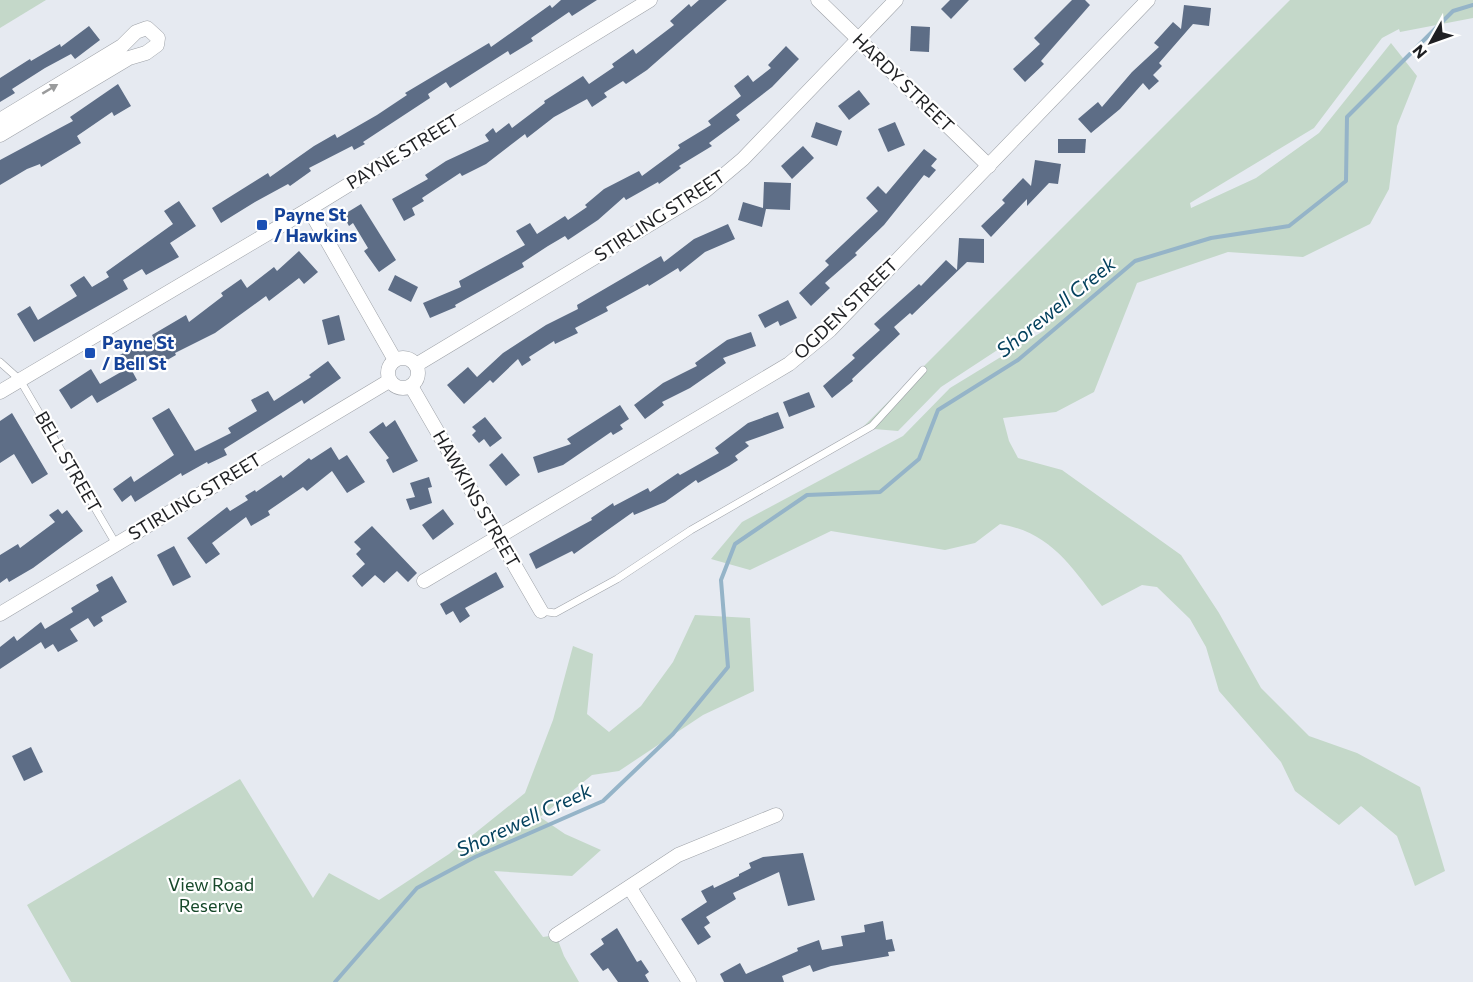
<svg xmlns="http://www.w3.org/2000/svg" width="1473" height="982" viewBox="0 0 1473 982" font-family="Commissioner,sans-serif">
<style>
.green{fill:#c4d8c9}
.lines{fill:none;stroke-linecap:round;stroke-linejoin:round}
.stream{stroke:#95b4c8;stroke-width:4}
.building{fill:#5d6d86}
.lane-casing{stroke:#9ea2a8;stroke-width:8}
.street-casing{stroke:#9ea2a8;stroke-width:15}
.lane{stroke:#fff;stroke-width:7}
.street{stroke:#fff;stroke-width:14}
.oneway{fill:#9a9b9c}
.transit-dot{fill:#1a4fb4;stroke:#fff;stroke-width:2}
.labels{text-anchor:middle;stroke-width:4.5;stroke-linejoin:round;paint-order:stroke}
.street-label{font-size:18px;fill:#1f2023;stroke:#fff}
.transit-label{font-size:18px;font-weight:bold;fill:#164399;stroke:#fff;text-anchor:start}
.park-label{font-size:18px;fill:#18492b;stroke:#fff}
.water-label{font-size:20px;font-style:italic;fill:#05425e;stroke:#fff}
</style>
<rect width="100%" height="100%" fill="#e6eaf1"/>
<g class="green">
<path d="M0,0H46L0,28Z"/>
<path d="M1290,0H1473V18L1400,32L1399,29L1382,38L1314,128L1190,203L1191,208L1256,178L1319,133L1391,43L1417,76L1397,126L1389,189L1370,224L1303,257L1228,252L1137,283L1094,392L1056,412L1003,418L1009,441L1018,458L1062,470L1181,555L1219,613L1261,688L1309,736L1357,753L1420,787L1445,871L1415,886L1397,836L1361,806L1339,825L1295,791L1281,762L1219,691L1206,647L1190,619L1157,587L1142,585L1102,606C1071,567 1052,533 1000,524L975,543L945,550L831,531L750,570L711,559L742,522L903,436L950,388L1045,330L1046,318L941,387L898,431L862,428Z"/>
<path d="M695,615L750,618L754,691L703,715L619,771L592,775L540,817L565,834L601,850L572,876L494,871L543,937L556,935L564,956L579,982H71L27,905L240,779L313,898L329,873L379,900L449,854L525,793L553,720L573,646L593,654L587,714L609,732L641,706L673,662Z"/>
</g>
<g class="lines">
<path class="stream" d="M335,982L417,888L475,857L603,801L673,734L728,667L721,580L735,544L807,495L880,492L919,459L938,410L1018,360L1135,261L1211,238L1289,226L1346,181L1347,117L1453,11L1473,5"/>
</g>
<g class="building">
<path d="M561,0H597L572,16L569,12L531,38L533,41L510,55L508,51L450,88L446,82L428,94L430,98L363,142L365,144L354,150L352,146L309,168L311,171L290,186L288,184L255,202L221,223L212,208L268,173L270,177L314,146L335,134L337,138L377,115L407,95L405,93L489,43L491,47L550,5L552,8Z"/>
<path d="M699,0H727L647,70L626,84L623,81L604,93L607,97L592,107L587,99L554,117L527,138L525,134L486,164L462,176L460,173L422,198L424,201L412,208L415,215L404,221L392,199L428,179L425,175L446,161L489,141L485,135L493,128L496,133L509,123L512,128L545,103L544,101L583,76L589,84L614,67L612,64L633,49L636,54L674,25L670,21L689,4L691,7Z"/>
<path d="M950,0H969L951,19L941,9Z"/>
<path d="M1072,0H1085L1090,5L1041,61L1044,64L1025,82L1013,69L1040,44L1034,38Z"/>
<path d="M1184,5L1211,8L1209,26L1193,24L1159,63L1162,66L1153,75L1159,81L1149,90L1143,83L1120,109L1091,133L1078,119L1098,102L1102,107L1132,72L1159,47L1154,43L1173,22L1181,29Z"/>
<path d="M89,26L100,40L75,59L71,54L45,68L12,89L15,93L0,102V78L30,59L31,61L60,44L61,47Z"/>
<path d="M911,26L930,27L929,52L910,51Z"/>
<path d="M786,46L799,59L772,87L736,115L740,120L709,143L712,146L679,166L681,168L659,184L658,182L626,200L624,197L598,220L568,240L565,236L548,246L522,263L524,267L455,305L456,307L430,318L423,303L461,287L459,281L525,245L516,231L530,223L537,234L565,216L568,220L587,207L585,205L604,189L639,171L642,176L680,148L678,145L711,125L708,121L741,96L734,86L748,75L753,82L771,68L768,65Z"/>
<path d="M118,84L131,106L114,116L112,112L77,136L81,143L41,167L40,164L27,169L0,185V160L73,121L70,117Z"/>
<path d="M859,90L870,104L849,120L838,106Z"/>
<path d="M816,122L842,131L837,146L811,137Z"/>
<path d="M895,122L905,145L888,152L878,129Z"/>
<path d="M1058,139H1086L1085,153H1058Z"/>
<path d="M803,146L814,158L792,179L781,166Z"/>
<path d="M924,149L937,159L931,166L936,170L929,178L924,175L884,225L855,253L857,255L825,283L830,288L811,306L799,293L829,265L825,261L878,211L866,198L878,186L886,194Z"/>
<path d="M1035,160L1061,164L1058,184L1049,183L1027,206V199L991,237L981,226L1005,203L1002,200L1023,178L1031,186Z"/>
<path d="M764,182L791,183L790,210L766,209L762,227L738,220L743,202L763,208Z"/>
<path d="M179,201L196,226L170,243L179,257L146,275L142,269L123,280L128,289L34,342L17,314L30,306L38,320L77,296L70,285L84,276L92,287L109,277L106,272L173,224L164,211Z"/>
<path d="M361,204L396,260L379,272L364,251L368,248L353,223L349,226L343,215Z"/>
<path d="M728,224L735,239L705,252L680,272L678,268L649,286L648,284L606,307L608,311L575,328L578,333L555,344L554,341L529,357L531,360L522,366L518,359L493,383L490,380L464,404L447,385L468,367L477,377L503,353L546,325L578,309L577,305L661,256L664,262L694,239Z"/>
<path d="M959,238L984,239V263L967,262L912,315L910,313L894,327L900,334L852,379L853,381L832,398L823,386L855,358L852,355L880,330L874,324L919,284L921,286L946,260L957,270Z"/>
<path d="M299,251L318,272L304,284L299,278L269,301L266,296L215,333L175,353L176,355L155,367L149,356L130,367L137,380L97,403L92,395L71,409L59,390L91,369L100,384L121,372L113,358L154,339L152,335L186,315L189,322L223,296L221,293L241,279L247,288L274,267L277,271Z"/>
<path d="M395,275L418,287L411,302L388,290Z"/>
<path d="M788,300L797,318L780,326L778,321L765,328L758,315Z"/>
<path d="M339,315L345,340L328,345L322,320Z"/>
<path d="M751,332L756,346L723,358L726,363L690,388L662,402L664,405L645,419L634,405L663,383L697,366L695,363L727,340Z"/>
<path d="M328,361L341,378L304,404L302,400L224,449L227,455L208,464L207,462L182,476L181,473L135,502L131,495L122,502L113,489L131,476L134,482L174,455L152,418L169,408L195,451L231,433L228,428L257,411L251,400L268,391L274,401L311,377L309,375Z"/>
<path d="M809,392L815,407L789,417L783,402Z"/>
<path d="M620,405L629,419L620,425L623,429L613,435L611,432L563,465L538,473L533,457L571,444L567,439Z"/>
<path d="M778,412L784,428L745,442L749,446L735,456L738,460L729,466L698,483L696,480L665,502L634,515L633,512L574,554L572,551L536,569L529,554L592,520L591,518L613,503L614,506L648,488L650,492L678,473L680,475L719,453L715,448L748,423Z"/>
<path d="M12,413L48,474L32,484L14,454L0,463V421Z"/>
<path d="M485,417L502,438L490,447L484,439L479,443L472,435L476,431L472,427Z"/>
<path d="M395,420L418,461L393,473L386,460L389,458L369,432L383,422L386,427Z"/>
<path d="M331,447L339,460L347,455L365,482L347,493L332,471L307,491L303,487L268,511L270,515L251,526L246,517L212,543L220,554L206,564L187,538L227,507L230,511L248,500L245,496L255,490L256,492L281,475L283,478L309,458L311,460Z"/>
<path d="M502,453L520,475L506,486L489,465Z"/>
<path d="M429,477L432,487L428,488L432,503L410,510L406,499L415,497L410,483Z"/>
<path d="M58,509L62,514L67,510L83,531L33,568L9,582L7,578L0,583V555L18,544L20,548L55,522L49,515Z"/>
<path d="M443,509L454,524L433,540L422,525Z"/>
<path d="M372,526L417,573L408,582L397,571L384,583L375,575L362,587L352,576L365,564L356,554L361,549L354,542Z"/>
<path d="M174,546L191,577L173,586L157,555Z"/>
<path d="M496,572L504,587L465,608L470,616L460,623L453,611L446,615L440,604Z"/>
<path d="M112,576L127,602L101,617L103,621L94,627L88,618L70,629L78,641L58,652L53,644L45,649L41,642L0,669V647L14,636L17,641L41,622L45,629L73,612L71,608L99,591L96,585Z"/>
<path d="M31,747L43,772L24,781L12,756Z"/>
<path d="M803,853L815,900L788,906L779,872L733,893L736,899L706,917L710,923L704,927L711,937L698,945L681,919L707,902L701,891L713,885L714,888L739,876V874L751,868L749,863L763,857Z"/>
<path d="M883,921L886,940L892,939L895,951L888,952L889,956L831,966L813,972L810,965L782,976L784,982H724L720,974L740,963L746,974L798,951L797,948L819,940L822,950L843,946L841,936L865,932L864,925Z"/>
<path d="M617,928L637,962L641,960L649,972L645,975L649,982H618L608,968L603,971L590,954L604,944L601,939Z"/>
</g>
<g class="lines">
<defs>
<g id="lane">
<path d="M0,362L20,380L116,544"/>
<path d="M541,611L555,613L617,579L691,530L872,426L923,370"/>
</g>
<g id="street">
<path d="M818,0L989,166"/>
<path d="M0,120L122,46L136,32L147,28L158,38L157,45L146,53L129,58L0,135"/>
<path d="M309,209L395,360"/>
<circle cx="403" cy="373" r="15"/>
<path d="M416,365L705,191L743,159L896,0"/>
<path d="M411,386L541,611"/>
<path d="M0,392L309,209L650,0"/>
<path d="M424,581L789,364L830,330L1148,0"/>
<path d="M0,614L389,381"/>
<path d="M630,888L689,982"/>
<path d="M556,935L678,855L776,815"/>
</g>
</defs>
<use href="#lane" class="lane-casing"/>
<use href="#street" class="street-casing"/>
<use href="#lane" class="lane"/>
<use href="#street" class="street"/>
</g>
<defs><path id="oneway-solid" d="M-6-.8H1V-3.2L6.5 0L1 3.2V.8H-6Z" transform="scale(1.5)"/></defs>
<use class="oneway" href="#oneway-solid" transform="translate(50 89) rotate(-31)"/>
<g class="transit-dot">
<rect x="256" y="219" width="12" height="12" rx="3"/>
<rect x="84" y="347" width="12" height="12" rx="3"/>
</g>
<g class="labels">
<g class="street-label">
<text transform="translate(903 83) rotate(44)" y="6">HARDY STREET</text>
<text transform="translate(403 152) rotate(-31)" y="6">PAYNE STREET</text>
<text transform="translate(660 216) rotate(-33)" y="6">STIRLING STREET</text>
<text transform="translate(846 309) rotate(-44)" y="6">OGDEN STREET</text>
<text transform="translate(68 462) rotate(60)" y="6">BELL STREET</text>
<text transform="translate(195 497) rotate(-31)" y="6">STIRLING STREET</text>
<text transform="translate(476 499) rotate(60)" y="6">HAWKINS STREET</text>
</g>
<g class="transit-label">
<text x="274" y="221">Payne St<tspan x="274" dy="21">/ Hawkins</tspan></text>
<text x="102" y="349">Payne St<tspan x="102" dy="21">/ Bell St</tspan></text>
</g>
<g class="park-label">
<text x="211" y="891">View Road<tspan x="211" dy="21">Reserve</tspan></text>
</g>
<g class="water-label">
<text transform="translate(1056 307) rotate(-39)" y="7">Shorewell Creek</text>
<text transform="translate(524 820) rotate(-25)" y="7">Shorewell Creek</text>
</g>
</g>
<g transform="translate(1431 42) rotate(230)" stroke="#ffffff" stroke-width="4.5" paint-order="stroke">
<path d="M0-4.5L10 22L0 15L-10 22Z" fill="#1f2023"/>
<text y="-9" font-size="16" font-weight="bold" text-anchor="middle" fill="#1f2023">N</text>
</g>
</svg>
